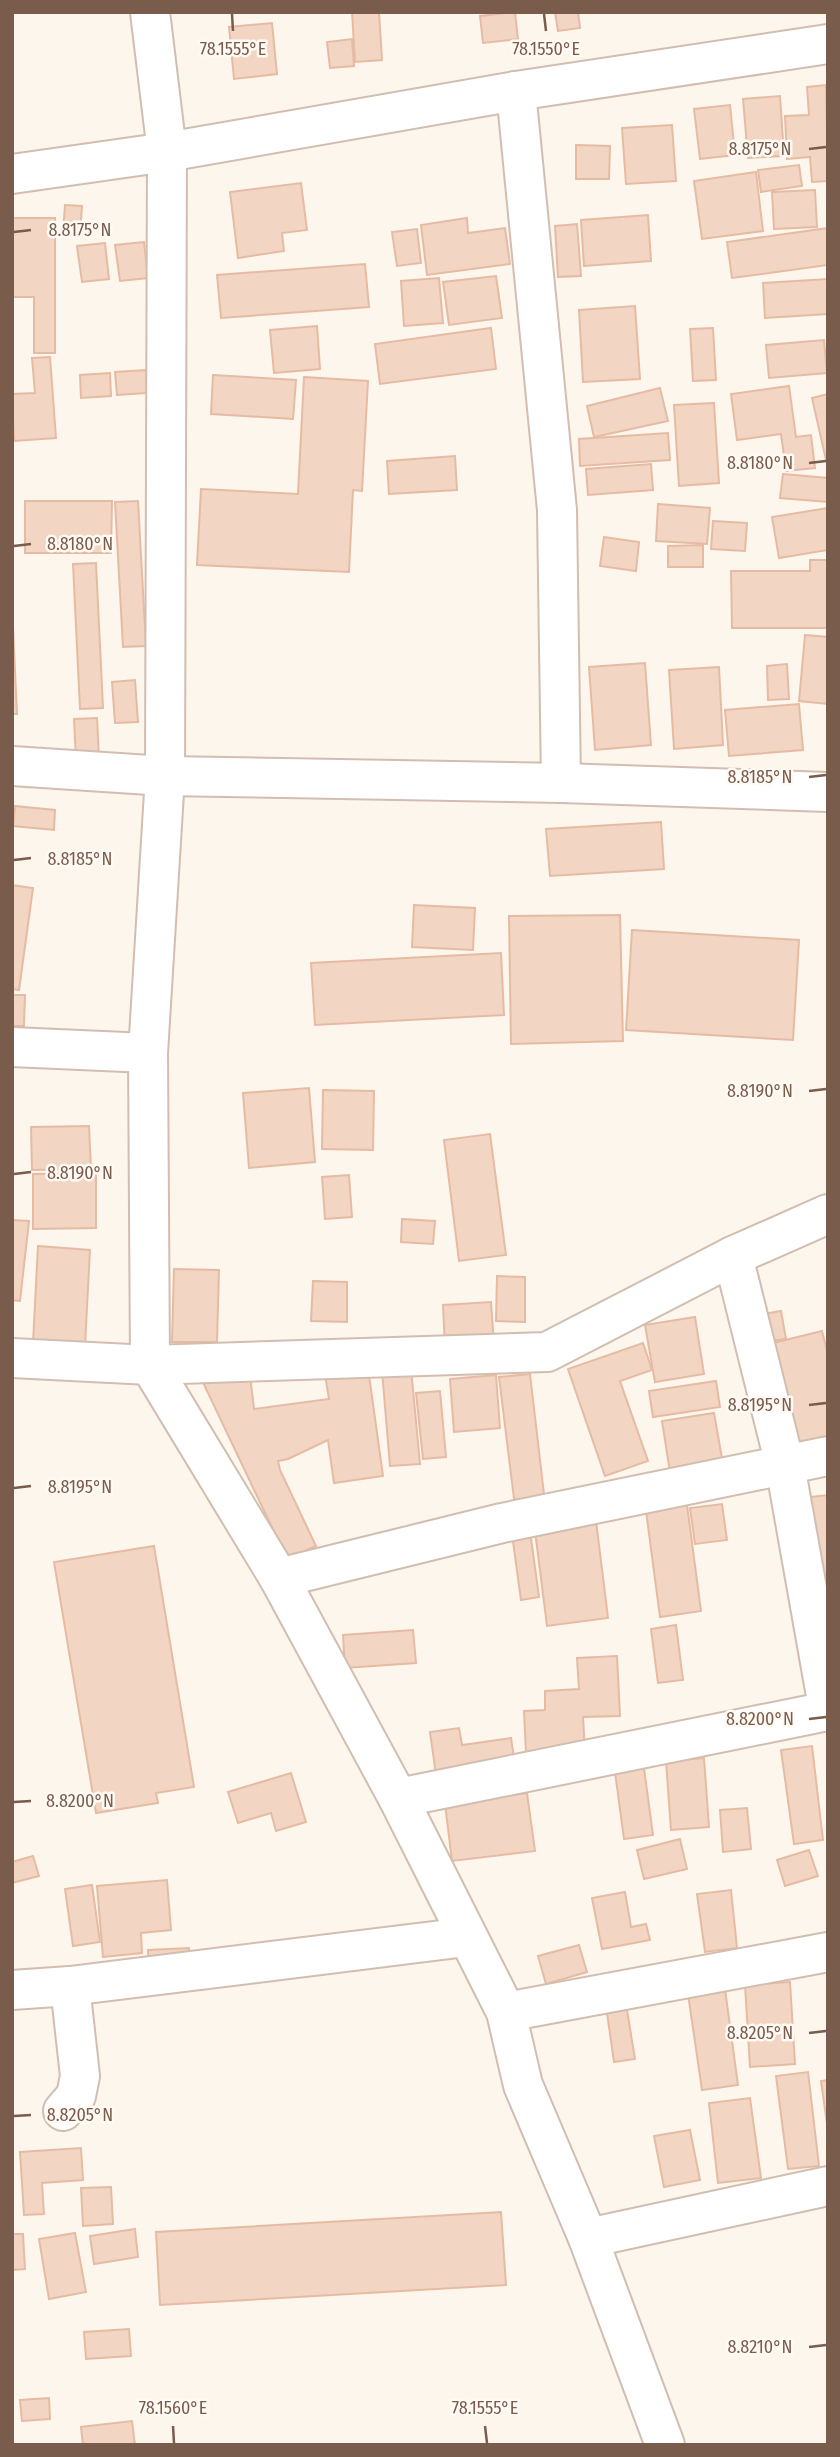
<svg xmlns="http://www.w3.org/2000/svg" width="840" height="2457" viewBox="0 0 840 2457" font-family="'Fira Sans Condensed',sans-serif">
<style>
.building{fill:#f3d5c3;stroke:#e6bba3;stroke-width:2}
.lines{fill:none;stroke-linecap:round;stroke-linejoin:round}
.minor-casing{stroke:#d1beb0;stroke-width:42}
.minor{stroke:#fff;stroke-width:38}
.ticks{fill:none;stroke:#7a5c4d;stroke-width:2.5}
.ticks-label{font-size:18px;text-anchor:middle;fill:#7a5c4d;stroke:#fffaf3;stroke-width:5;stroke-linejoin:round;paint-order:stroke}
</style>
<rect width="100%" height="100%" fill="#fdf6ec"/>
<g class="building">
<path d="M352,12H379L382,60L355,62Z"/>
<path d="M515,12L518,39L483,43L480,16Z"/>
<path d="M555,12H578L580,28L558,31Z"/>
<path d="M272,23L277,74L234,79L229,27Z"/>
<path d="M352,39L354,66L330,68L327,42Z"/>
<path d="M826,85L828,181L812,182L810,157L787,159L785,116L809,115L807,87Z"/>
<path d="M780,96L784,156L748,158L743,99Z"/>
<path d="M730,105L735,155L700,159L694,109Z"/>
<path d="M672,125L676,181L626,184L622,128Z"/>
<path d="M576,145L610,146L609,179H576Z"/>
<path d="M799,165L802,186L761,192L758,170Z"/>
<path d="M756,172L763,231L702,239L694,181Z"/>
<path d="M301,183L307,230L282,233L284,251L238,258L230,192Z"/>
<path d="M815,190L817,227L774,229L772,192Z"/>
<path d="M65,205L82,206L80,234L63,233Z"/>
<path d="M648,215L651,261L584,266L581,220Z"/>
<path d="M12,218H55V353H34V297H12Z"/>
<path d="M467,218L468,233L505,228L510,264L427,275L421,225Z"/>
<path d="M577,224L581,276L558,277L555,226Z"/>
<path d="M828,228V265L732,278L727,242Z"/>
<path d="M417,229L421,263L397,266L392,232Z"/>
<path d="M144,242L148,278L120,281L115,245Z"/>
<path d="M105,243L109,279L82,282L77,246Z"/>
<path d="M365,264L369,307L221,318L217,275Z"/>
<path d="M496,276L502,318L449,325L443,282Z"/>
<path d="M439,278L443,323L404,326L401,281Z"/>
<path d="M828,279V314L765,318L763,283Z"/>
<path d="M635,306L640,379L583,382L579,310Z"/>
<path d="M317,326L320,369L274,373L270,330Z"/>
<path d="M491,328L496,369L380,384L375,344Z"/>
<path d="M713,328L716,380L693,381L690,329Z"/>
<path d="M824,340L827,373L769,378L766,345Z"/>
<path d="M50,357L56,438L14,441L12,394L35,393L32,358Z"/>
<path d="M146,370L147,393L117,395L115,372Z"/>
<path d="M110,373L111,396L81,398L80,375Z"/>
<path d="M213,375L296,380L293,419L211,414Z"/>
<path d="M304,377L368,381L362,491L353,490L349,572L197,565L201,489L298,494Z"/>
<path d="M789,386L796,437L811,435L815,468L786,471L781,434L737,440L731,394Z"/>
<path d="M660,388L668,421L594,437L587,406Z"/>
<path d="M828,394V459L826,460L812,398Z"/>
<path d="M714,403L719,483L679,486L674,405Z"/>
<path d="M668,433L670,460L580,466L579,439Z"/>
<path d="M455,456L457,490L389,494L387,461Z"/>
<path d="M651,464L653,490L588,495L586,469Z"/>
<path d="M783,474L828,478V502L780,498Z"/>
<path d="M25,501H112L111,553H25Z"/>
<path d="M138,501L146,646L123,647L115,502Z"/>
<path d="M658,504L710,508L707,544L656,541Z"/>
<path d="M828,508V550L779,558L772,517Z"/>
<path d="M713,521L747,523L745,551L711,549Z"/>
<path d="M604,537L639,542L636,571L600,566Z"/>
<path d="M703,545V567H668V546Z"/>
<path d="M810,560H828V628H732L731,571H810Z"/>
<path d="M96,563L103,708L80,709L73,564Z"/>
<path d="M12,606L17,714H12Z"/>
<path d="M805,635L828,637V704L799,701Z"/>
<path d="M645,663L651,745L595,750L589,667Z"/>
<path d="M787,664L789,699L768,700L767,666Z"/>
<path d="M719,667L723,745L674,749L669,670Z"/>
<path d="M135,680L138,722L115,723L112,682Z"/>
<path d="M799,704L803,750L729,756L725,710Z"/>
<path d="M97,718L99,759L76,760L74,719Z"/>
<path d="M15,806L55,810L54,830L13,826Z"/>
<path d="M661,822L664,869L550,876L546,829Z"/>
<path d="M12,885L33,888L19,990L12,989Z"/>
<path d="M414,905L475,908L473,950L412,947Z"/>
<path d="M620,915L623,1041L511,1044L509,916Z"/>
<path d="M632,930L799,940L793,1040L626,1030Z"/>
<path d="M501,953L504,1015L315,1025L311,963Z"/>
<path d="M12,995H25L24,1026H12Z"/>
<path d="M309,1088L315,1162L249,1168L243,1093Z"/>
<path d="M323,1090L374,1091L373,1150L322,1149Z"/>
<path d="M89,1126L91,1169L32,1170L31,1127Z"/>
<path d="M490,1134L506,1255L459,1261L444,1140Z"/>
<path d="M96,1173V1228L33,1229V1174Z"/>
<path d="M349,1175L352,1217L325,1219L322,1177Z"/>
<path d="M402,1219L435,1221L433,1244L401,1242Z"/>
<path d="M12,1220L29,1221L20,1301L12,1300Z"/>
<path d="M38,1246L90,1250L85,1346L33,1343Z"/>
<path d="M174,1269L219,1270L217,1342H172Z"/>
<path d="M497,1276L525,1277V1322L496,1321Z"/>
<path d="M313,1281L347,1282V1322L311,1321Z"/>
<path d="M491,1302L494,1344L445,1347L443,1305Z"/>
<path d="M781,1311L786,1339L761,1342L757,1315Z"/>
<path d="M695,1317L704,1374L655,1382L645,1325Z"/>
<path d="M822,1331L828,1355V1437L794,1445L769,1344Z"/>
<path d="M643,1343L652,1370L620,1381L648,1461L605,1476L568,1369Z"/>
<path d="M249,1367L254,1409L329,1399L325,1374L368,1368L383,1476L334,1483L328,1440L288,1459L278,1461L280,1470L316,1546L287,1559L199,1374Z"/>
<path d="M411,1368L420,1464L390,1466L382,1371Z"/>
<path d="M530,1374L545,1503L515,1507L499,1377Z"/>
<path d="M496,1375L500,1428L454,1432L450,1379Z"/>
<path d="M716,1381L720,1407L653,1417L649,1391Z"/>
<path d="M440,1391L446,1457L423,1459L416,1393Z"/>
<path d="M714,1413L723,1464L670,1472L662,1421Z"/>
<path d="M828,1495V1586L814,1588L802,1498Z"/>
<path d="M686,1497L701,1611L660,1617L645,1503Z"/>
<path d="M722,1504L727,1540L695,1544L690,1508Z"/>
<path d="M596,1521L608,1618L547,1626L535,1531Z"/>
<path d="M530,1531L539,1597L521,1600L512,1534Z"/>
<path d="M154,1546L194,1787L156,1793L158,1803L96,1813L54,1562Z"/>
<path d="M676,1625L683,1680L658,1683L651,1629Z"/>
<path d="M413,1630L416,1663L345,1668L343,1635Z"/>
<path d="M617,1656L620,1716L583,1717L585,1751L526,1754L524,1711L545,1710V1691L579,1689L577,1658Z"/>
<path d="M459,1728L462,1745L511,1738L516,1770L437,1782L430,1732Z"/>
<path d="M812,1746L823,1840L794,1844L781,1750Z"/>
<path d="M704,1758L709,1827L671,1830L666,1761Z"/>
<path d="M644,1768L653,1835L624,1839L615,1772Z"/>
<path d="M291,1773L306,1822L276,1831L271,1813L238,1823L228,1792Z"/>
<path d="M527,1793L535,1851L452,1861L445,1804Z"/>
<path d="M747,1808L751,1849L723,1852L720,1810Z"/>
<path d="M680,1839L687,1869L644,1879L637,1850Z"/>
<path d="M809,1850L818,1876L785,1886L777,1860Z"/>
<path d="M33,1856L39,1876L12,1883V1862Z"/>
<path d="M167,1880L171,1930L141,1933L142,1953L103,1957L97,1886Z"/>
<path d="M92,1885L100,1942L73,1946L65,1889Z"/>
<path d="M731,1890L737,1948L705,1952L697,1894Z"/>
<path d="M625,1892L631,1927L646,1924L650,1940L602,1949L592,1898Z"/>
<path d="M579,1945L587,1972L546,1984L538,1956Z"/>
<path d="M189,1948L191,1971L149,1973L148,1950Z"/>
<path d="M790,1982L795,2064L750,2067L745,1985Z"/>
<path d="M725,1989L738,2085L702,2090L688,1994Z"/>
<path d="M627,2010L635,2059L614,2062L607,2013Z"/>
<path d="M808,2072L819,2166L788,2169L776,2076Z"/>
<path d="M828,2080V2131L821,2081Z"/>
<path d="M750,2098L761,2178L718,2183L709,2103Z"/>
<path d="M690,2130L700,2180L664,2187L654,2136Z"/>
<path d="M81,2148L83,2180L42,2183L44,2214L24,2215L20,2152Z"/>
<path d="M111,2187L113,2224L83,2226L81,2188Z"/>
<path d="M501,2212L506,2285L160,2305L156,2232Z"/>
<path d="M135,2229L138,2257L94,2264L90,2236Z"/>
<path d="M75,2233L86,2292L49,2299L39,2239Z"/>
<path d="M12,2234H23L25,2269L12,2270Z"/>
<path d="M129,2329L131,2356L86,2359L84,2332Z"/>
<path d="M49,2398L50,2419L22,2421L20,2400Z"/>
<path d="M132,2421L135,2445H83L81,2427Z"/>
</g>
<g class="lines">
<defs>
<g id="minor">
<path d="M150,12L167,152L165,776L148,1053L150,1365L279,1578L398,1798L506,2012L523,2085L588,2238L665,2445"/>
<path d="M516,91L557,510L561,783"/>
<path d="M12,174L167,152L516,91L828,44"/>
<path d="M12,766L165,776L561,783L828,792"/>
<path d="M12,1047L148,1053"/>
<path d="M733,1256L785,1465L828,1707"/>
<path d="M12,1358L150,1365L547,1352L733,1256L828,1214"/>
<path d="M279,1578L502,1523L828,1456"/>
<path d="M398,1798L828,1711"/>
<path d="M12,1990L70,1986L466,1937"/>
<path d="M506,2012L828,1952"/>
<path d="M63,2111L76,2096L80,2076L70,1986"/>
<path d="M588,2238L828,2186"/>
</g>
</defs>
<use href="#minor" class="minor-casing"/>
<use href="#minor" class="minor"/>
</g>
<path class="ticks" d="M232,14L233,31M544,14L546,31M809,149L826,147M14,232L31,230M809,463L826,461M14,546L31,544M809,777L826,775M14,860L31,858M809,1091L826,1089M14,1174L31,1172M809,1405L826,1403M14,1488L31,1486M809,1719L826,1717M14,1802L31,1801M809,2033L826,2031M14,2116L31,2115M809,2347L826,2345M173,2426L174,2443M485,2426L487,2443"/>
<g class="ticks-label">
<text x="233" y="55">78.1555°E</text>
<text x="546" y="55">78.1550°E</text>
<text x="760" y="155">8.8175°N</text>
<text x="80" y="236">8.8175°N</text>
<text x="760" y="469">8.8180°N</text>
<text x="80" y="550">8.8180°N</text>
<text x="760" y="783">8.8185°N</text>
<text x="80" y="865">8.8185°N</text>
<text x="760" y="1097">8.8190°N</text>
<text x="80" y="1179">8.8190°N</text>
<text x="760" y="1411">8.8195°N</text>
<text x="80" y="1493">8.8195°N</text>
<text x="760" y="1725">8.8200°N</text>
<text x="80" y="1807">8.8200°N</text>
<text x="760" y="2039">8.8205°N</text>
<text x="80" y="2121">8.8205°N</text>
<text x="760" y="2353">8.8210°N</text>
<text x="173" y="2414">78.1560°E</text>
<text x="485" y="2414">78.1555°E</text>
</g>
<rect width="840" height="2457" fill="none" stroke="#7a5c4d" stroke-width="28"/>
</svg>
